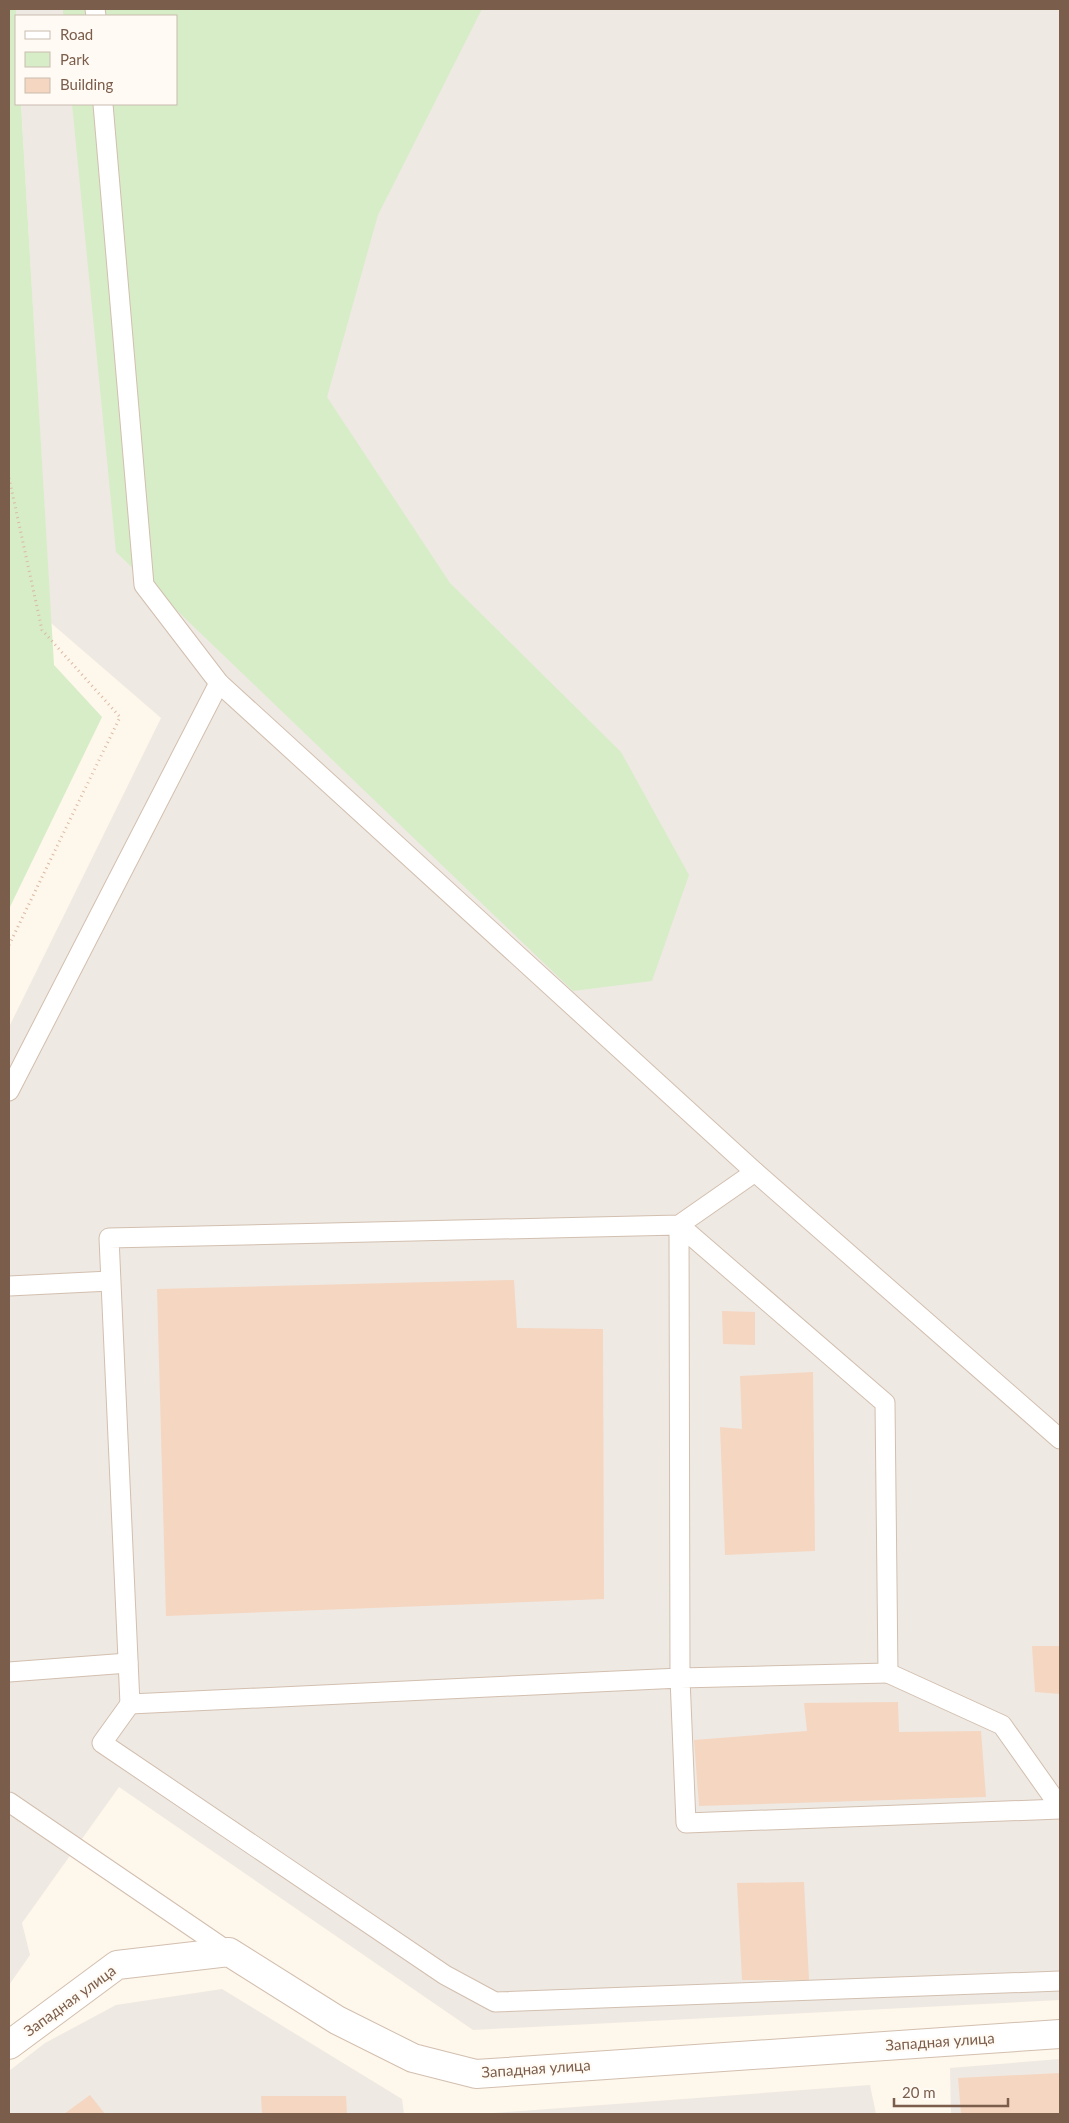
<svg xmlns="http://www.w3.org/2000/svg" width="1069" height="2123" viewBox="0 0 1069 2123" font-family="Lato,sans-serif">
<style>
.industrial{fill:#efe9e3}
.green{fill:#d6edc7}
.building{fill:#f5d6c1}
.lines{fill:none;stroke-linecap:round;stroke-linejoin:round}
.service-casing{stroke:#d2bfaf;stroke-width:21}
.minor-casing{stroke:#d2bfaf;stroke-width:30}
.path{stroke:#dbb9a3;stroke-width:3;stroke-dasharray:1 4;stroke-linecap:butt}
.service{stroke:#fff;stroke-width:19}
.minor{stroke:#fff;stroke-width:28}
.labels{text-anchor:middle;stroke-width:4;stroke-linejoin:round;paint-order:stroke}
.street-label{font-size:15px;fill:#7b5d4b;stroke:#fffaf3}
</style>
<rect width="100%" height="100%" fill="#fef7eb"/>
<g class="industrial">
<path d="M16,9H1060V2000L473,2030L119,1787L22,1923L30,1955L9,1985V1027L161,718L51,623L21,104H176V16H16Z"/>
<path d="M222,1989L402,2099L404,2114H9V2071L45,2043L116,2005Z"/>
<path d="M1060,2059V2114H951L950,2068Z"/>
<path d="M870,2085L876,2114H481Z"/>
</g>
<g class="green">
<path d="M9,9H16V104H21L54,665L102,717L9,909Z"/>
<path d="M63,9H482L378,215L327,397L450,583L621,752L689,875L652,981L573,991L116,552L72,104H176V16H63Z"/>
</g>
<g class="building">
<path d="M514,1280L517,1328L603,1329L604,1599L166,1616L157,1289Z"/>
<path d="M722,1311L755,1312V1345L723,1344Z"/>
<path d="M813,1372L815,1551L725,1555L720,1427L742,1429L740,1376Z"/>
<path d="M1032,1646H1060V1694L1035,1692Z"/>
<path d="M898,1702L899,1732L981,1731L986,1797L699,1806L694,1740L807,1731L804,1703Z"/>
<path d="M804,1882L809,1980H742L737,1883Z"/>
<path d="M1060,2073V2114H961L958,2078Z"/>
<path d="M90,2095L105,2114H64Z"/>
<path d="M261,2096H346L347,2114H262Z"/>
</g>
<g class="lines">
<defs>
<g id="service">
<path d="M95,9L96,16"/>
<path d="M103,104L144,585L219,683L755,1172L1060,1439"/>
<path d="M9,1091L219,683"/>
<path d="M755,1172L679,1225L680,1678L130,1704L109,1238L679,1225L885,1403L888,1673L680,1678L686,1823L1060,1809"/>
<path d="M9,1286L110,1281"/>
<path d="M9,1672L128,1663"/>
<path d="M888,1673L1002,1725L1060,1807"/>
<path d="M130,1704L102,1743L445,1975L495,2002L1060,1981"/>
<path d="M9,1802L229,1952"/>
</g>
<path id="minor" d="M9,2045L117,1965L229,1952L337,2020L413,2058L476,2074L1060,2034"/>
</defs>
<use href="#service" class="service-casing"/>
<use href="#minor" class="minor-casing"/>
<path class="path" d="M9,478L42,630L120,717L9,945"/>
<use href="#service" class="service"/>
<use href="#minor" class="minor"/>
</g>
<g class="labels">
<g class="street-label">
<text transform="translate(70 2001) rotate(-36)" y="5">Западная улица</text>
<text transform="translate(940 2042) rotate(-4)" y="5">Западная улица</text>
<text transform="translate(536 2069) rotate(-4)" y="5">Западная улица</text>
</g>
</g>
<rect width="1069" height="2123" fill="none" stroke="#7b5d4b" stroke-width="20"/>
<rect x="15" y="15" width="162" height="90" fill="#fffaf3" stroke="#cabbb0"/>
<rect x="25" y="31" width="25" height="8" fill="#ffffff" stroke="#cabbb0"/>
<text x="60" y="40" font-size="15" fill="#7b5d4b">Road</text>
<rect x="25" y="52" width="25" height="15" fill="#d6edc7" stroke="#cabbb0"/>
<text x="60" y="65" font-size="15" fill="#7b5d4b">Park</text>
<rect x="25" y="78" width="25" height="15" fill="#f5d6c1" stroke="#cabbb0"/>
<text x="60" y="90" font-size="15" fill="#7b5d4b">Building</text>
<path d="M894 2098v8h114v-8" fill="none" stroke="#7b5d4b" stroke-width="2.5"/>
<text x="902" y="2098" font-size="15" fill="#7b5d4b" stroke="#fffaf3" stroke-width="4" paint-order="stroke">20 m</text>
</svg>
